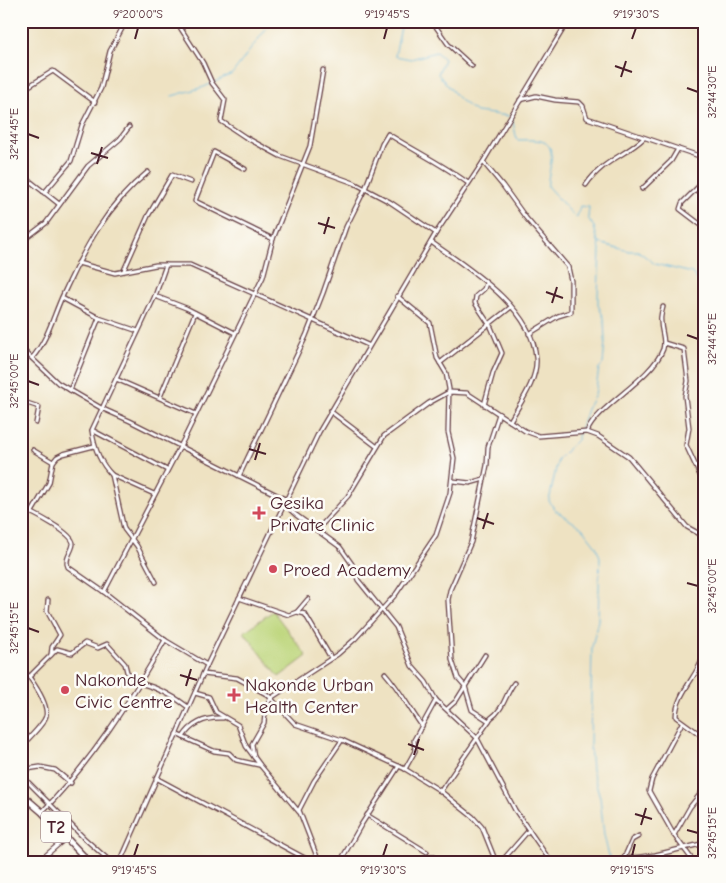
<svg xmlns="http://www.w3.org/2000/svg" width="726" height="883" viewBox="0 0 726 883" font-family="'Comic Neue',sans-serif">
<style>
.green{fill:#bdd67b;stroke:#847a53}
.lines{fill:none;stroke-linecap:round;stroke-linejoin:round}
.stream{stroke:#62b6de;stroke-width:1}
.minor-casing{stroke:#633c42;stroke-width:5.5}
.trunk-casing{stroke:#633c42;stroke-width:8}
.minor{stroke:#fff;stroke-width:3}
.trunk{stroke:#fff;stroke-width:5}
.ticks{fill:none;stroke:#4a1f2b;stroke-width:2}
.poi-dot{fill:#d1495b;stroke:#fdfcf7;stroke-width:2}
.labels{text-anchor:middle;stroke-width:5;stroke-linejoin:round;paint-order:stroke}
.shield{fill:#fdfcf7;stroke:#806168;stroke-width:1}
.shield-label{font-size:18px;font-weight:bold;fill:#4a1f2b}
.poi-label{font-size:19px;fill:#4a1f2b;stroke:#fdfcf7;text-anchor:start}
.neatline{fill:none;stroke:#4a1f2b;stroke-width:2}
.ticks-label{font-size:12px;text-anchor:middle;fill:#4a1f2b}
</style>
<rect width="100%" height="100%" fill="#fdfcf7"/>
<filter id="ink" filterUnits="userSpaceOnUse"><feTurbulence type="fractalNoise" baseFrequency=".02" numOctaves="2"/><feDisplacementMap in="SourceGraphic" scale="10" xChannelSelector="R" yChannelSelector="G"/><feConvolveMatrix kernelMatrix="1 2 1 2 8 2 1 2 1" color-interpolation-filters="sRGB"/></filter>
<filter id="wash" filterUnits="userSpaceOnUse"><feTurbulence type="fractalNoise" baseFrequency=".0096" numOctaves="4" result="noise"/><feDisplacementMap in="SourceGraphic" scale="20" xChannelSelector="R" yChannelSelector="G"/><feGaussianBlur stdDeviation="1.12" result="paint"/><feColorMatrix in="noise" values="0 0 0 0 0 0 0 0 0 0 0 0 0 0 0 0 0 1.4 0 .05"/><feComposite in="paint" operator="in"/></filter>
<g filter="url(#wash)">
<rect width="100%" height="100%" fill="#eee2c2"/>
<path class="green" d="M273,611L307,656L279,677L244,632Z"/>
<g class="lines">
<g class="stream">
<path d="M395,21L401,27L395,56L411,59L436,52L444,59L438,74L460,100L476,112L509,116"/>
<path d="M172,96L204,87L232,74L272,21"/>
<path d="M512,118L517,140C524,140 537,139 544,142C559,149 546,175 548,187L575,217H577L580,206L589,207L588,218L594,227L600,249L598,295V305L604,318L605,342L603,364L599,368L595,395L587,409L577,440L558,459L549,501L555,510L582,528L596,546L600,557L598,620L592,647L590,745L592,770L600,797L604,835L610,861"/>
<path d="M599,243L629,251H638L655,264L692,273L705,290"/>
</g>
</g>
</g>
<g filter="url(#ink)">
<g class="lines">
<defs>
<g id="minor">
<path d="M176,21L203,63L212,83L225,100L221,121L245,137L280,156L354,183L390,202L436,233"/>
<path d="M435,21L434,24L448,44L472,66"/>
<path d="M21,91L53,71L95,102"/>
<path d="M520,100L536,96L555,100L579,102L583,106L587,118L705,158"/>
<path d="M483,162L503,186L526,218L568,267L571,281V312L558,316L529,334"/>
<path d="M245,169L214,152L195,201L273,239"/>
<path d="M21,174L59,204"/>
<path d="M705,180L682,203L680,209L705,228"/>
<path d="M586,185C603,160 625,156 644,138"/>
<path d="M642,189L671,161L678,149"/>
<path d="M44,193L71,161L82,125L101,88L110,51L126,21"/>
<path d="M21,242L46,223L88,166L120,139L129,127"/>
<path d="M431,242C468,268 533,308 536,358C538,380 520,403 510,421"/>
<path d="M78,263L115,273L156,265H190L368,345"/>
<path d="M166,265L155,296L92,430L167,470"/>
<path d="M124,270L148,216L172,175L191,182"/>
<path d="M155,296L186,308L235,333"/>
<path d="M62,298L99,318L138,331"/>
<path d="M664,343L684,349L688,381L685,396L689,428L686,445L705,486"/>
<path d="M21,348L58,383L101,408L130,421L285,499"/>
<path d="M32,358C47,341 53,317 62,297C84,249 107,205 148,172"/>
<path d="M440,363L511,307"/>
<path d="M116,379L196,414"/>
<path d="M70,390L99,318"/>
<path d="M160,397L195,313"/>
<path d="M21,401L39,407L36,423"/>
<path d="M484,405L493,373L502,353L491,327L475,303L476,296L484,289L486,283"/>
<path d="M330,411L376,446"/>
<path d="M92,431C94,447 99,462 112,475L154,494"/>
<path d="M587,432C596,407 652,379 663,349C666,339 661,332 661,322C660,317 662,311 663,307"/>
<path d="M33,450L53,462"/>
<path d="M112,475L124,529L137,546L156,582"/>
<path d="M239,476L306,336L323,293L346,227L365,189L382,144L388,134C415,151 442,164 468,183"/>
<path d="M453,481L470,483L484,479"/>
<path d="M284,504L296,515L340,547L352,564L358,580L396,627L412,666L426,682L436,700L477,738L515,810L551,862"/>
<path d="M21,508C31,512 74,533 73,544C72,552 64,559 68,567L104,592L165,640L207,665"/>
<path d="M32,512L49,483L53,462L57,457L63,454L94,446"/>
<path d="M317,530L348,496L384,436L429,403L449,392L467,393L525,431L539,436L587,432L598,436L629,457L687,527L705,537"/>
<path d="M104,592L184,439L263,277L273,239L310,146L323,70"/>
<path d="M239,598L289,615L297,612L308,599"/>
<path d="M48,600L47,611L60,635L52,647L51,655"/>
<path d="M297,612L305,614L331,658"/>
<path d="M704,655C697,677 676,694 676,717L705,738"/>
<path d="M704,656L705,646"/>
<path d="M21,668C30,676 49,704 46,716C43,726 28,738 21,747"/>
<path d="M385,673C400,690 409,708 422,726"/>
<path d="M203,674L237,678L268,695L295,724L342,740L405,769L439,790L473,817L482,827L496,862"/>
<path d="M30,676L57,649L72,653L85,643L98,648L107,644L125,664L127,672L140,684"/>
<path d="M140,683C158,688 174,696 188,707"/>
<path d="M195,693L209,697L216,712L238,725L246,746L260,765L299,812"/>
<path d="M447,709L456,701L485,655"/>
<path d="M489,721L472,710L465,686L458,678L452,660L448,600L450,590L471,542L487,465L488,447L499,414"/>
<path d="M682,723L652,779L649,791L674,835L694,862"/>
<path d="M176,734L214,751L229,753L236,760L259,765"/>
<path d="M183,737C192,723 206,717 223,718"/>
<path d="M254,757L252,744L264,723L266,706L271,698L338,654L355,639L396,594L436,535L450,493L454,458L448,432L449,389L446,373L437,358L430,323L397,296"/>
<path d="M405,769L415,751L414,740L436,700"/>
<path d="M21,770L40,767L55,770L71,783"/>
<path d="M21,775L84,838L111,862"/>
<path d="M156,778L312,862"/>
<path d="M440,792L491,718C504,709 505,695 514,683"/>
<path d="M42,812C92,761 130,701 165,640"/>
<path d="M367,815L427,852"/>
<path d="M674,835L690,807L705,788"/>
<path d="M433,856L440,862"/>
<path d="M624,858L632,840L639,836"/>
<path d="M38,862L66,838"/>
<path d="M120,862L207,665L319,432L436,233L483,162L568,21"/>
<path d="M319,862L299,810L314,781L342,740"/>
<path d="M340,862L361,825L399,766"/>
<path d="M420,862L421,860"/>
<path d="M501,862L529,830"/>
<path d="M602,862L655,855L705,843"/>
</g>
<path id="trunk" d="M21,794L42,812L89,862"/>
</defs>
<use href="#minor" class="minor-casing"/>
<use href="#trunk" class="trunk-casing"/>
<use href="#minor" class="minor"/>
<use href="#trunk" class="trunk"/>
</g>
</g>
<path class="ticks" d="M135,39L138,28M384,39L387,28M632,39L636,28M615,66L632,72M621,77L626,61M687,88L698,92M28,134L39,138M91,153L108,158M97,164L102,147M318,223L335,228M324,234L329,217M546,292L563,298M552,303L557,287M687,335L698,339M28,381L39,385M249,449L266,454M255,460L260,443M477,518L494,524M483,529L488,513M687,583L698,586M28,628L39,632M180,675L197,680M186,686L191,669M408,744L424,750M414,755L419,739M635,814L652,819M641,825L646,808M687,830L698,833M134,856L138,844M383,856L387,844M632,856L635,844"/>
<g class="poi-dot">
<path d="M256.5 505.5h5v5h5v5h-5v5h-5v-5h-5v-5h5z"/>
<circle cx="273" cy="569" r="5"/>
<circle cx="65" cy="690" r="5"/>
<path d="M231.5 687.5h5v5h5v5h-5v5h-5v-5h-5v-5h5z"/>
</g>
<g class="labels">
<rect class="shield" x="41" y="811.5" width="30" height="31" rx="4"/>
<g class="shield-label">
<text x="56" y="833">T2</text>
</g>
<g class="poi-label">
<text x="270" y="509">Gesika<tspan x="270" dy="22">Private Clinic</tspan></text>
<text x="283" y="576">Proed Academy</text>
<text x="75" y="686">Nakonde<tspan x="75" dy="22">Civic Centre</tspan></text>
<text x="245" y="691">Nakonde Urban<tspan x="245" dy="22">Health Center</tspan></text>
</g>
</g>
<rect width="726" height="883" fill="none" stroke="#fdfcf7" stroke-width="55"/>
<rect x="28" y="28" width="670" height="828" class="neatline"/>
<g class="ticks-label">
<text x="138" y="18">9°20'00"S</text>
<text x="387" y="18">9°19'45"S</text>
<text x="636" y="18">9°19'30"S</text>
<text transform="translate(712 92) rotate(-90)" y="4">32°44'30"E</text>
<text transform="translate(14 134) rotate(-90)" y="4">32°44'45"E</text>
<text transform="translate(712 339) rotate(-90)" y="4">32°44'45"E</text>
<text transform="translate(14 381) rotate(-90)" y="4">32°45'00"E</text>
<text transform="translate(712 586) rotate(-90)" y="4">32°45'00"E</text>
<text transform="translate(14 628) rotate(-90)" y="4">32°45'15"E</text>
<text transform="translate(712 833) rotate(-90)" y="4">32°45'15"E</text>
<text x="134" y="874">9°19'45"S</text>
<text x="383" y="874">9°19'30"S</text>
<text x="632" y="874">9°19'15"S</text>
</g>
</svg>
